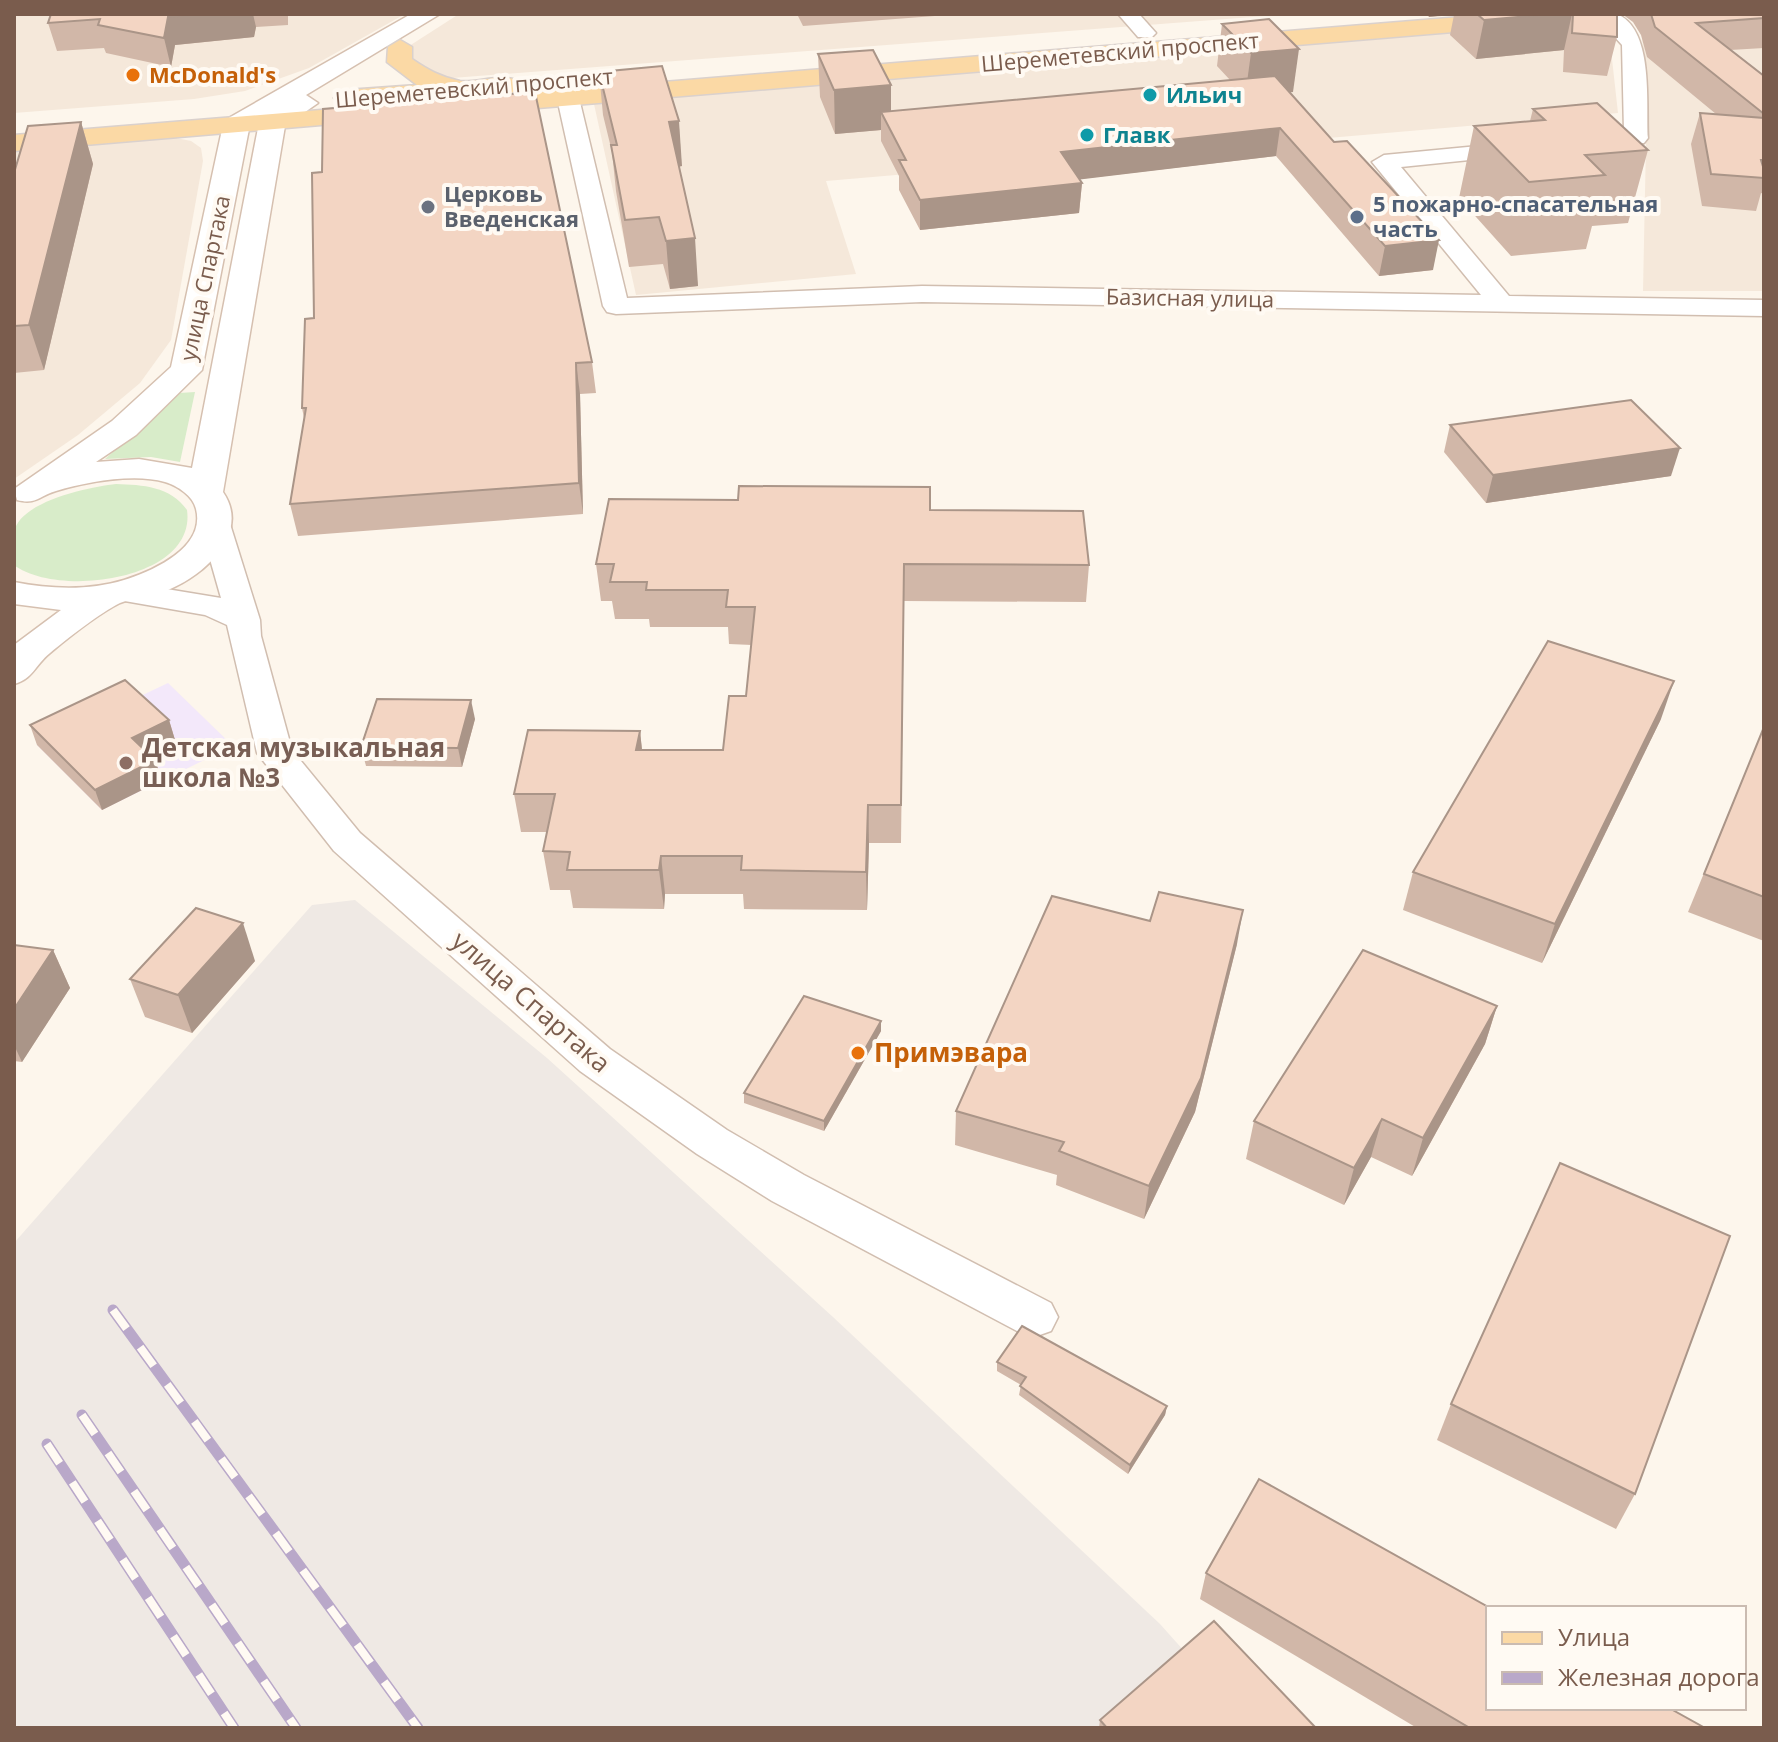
<svg xmlns="http://www.w3.org/2000/svg" width="1778" height="1742" viewBox="0 0 1778 1742" font-family="'Open Sans',sans-serif">
<style>
.residential{fill:#f5e8da}
.industrial{fill:#efe9e4}
.education{fill:#f3e8fa}
.green{fill:#d8ecc9}
.lines{fill:none;stroke-linecap:round;stroke-linejoin:round}
.minor-casing{stroke:#d1beb0;stroke-width:3}
.secondary-casing{stroke:#d6c0b0;stroke-width:3}
.primary-casing{stroke:#dad1cd;stroke-width:3}
.minor{fill:#fff;fill-rule:evenodd}
.secondary{fill:#fff;fill-rule:evenodd}
.primary{fill:#fbd9a5;fill-rule:evenodd}
.rail-casing{stroke:#b9a8c9;stroke-width:11}
.rail{stroke:#fffaf3;stroke-width:8;stroke-dasharray:23;stroke-linecap:butt}
.wall{fill:#d1b7a8}
.shaded-wall{fill:#aa9588}
.building{fill:#f3d5c3;stroke:#aa9588;stroke-width:2}
.food-dot{fill:#e8710a;stroke:#fffaf3;stroke-width:3}
.culture-dot{fill:#0f9aa8;stroke:#fffaf3;stroke-width:3}
.worship-dot{fill:#6b7280;stroke:#fffaf3;stroke-width:3}
.service-dot{fill:#5c6f8a;stroke:#fffaf3;stroke-width:3}
.education-dot{fill:#8d6e63;stroke:#fffaf3;stroke-width:3}
.labels{text-anchor:middle;stroke-width:8;stroke-linejoin:round;paint-order:stroke}
.far-street-label{font-size:22px;fill:#7a5c4d;stroke:#fffaf3}
.far-food-label{font-size:22px;font-weight:bold;fill:#c56008;stroke:#fffaf3;text-anchor:start}
.far-culture-label{font-size:22px;font-weight:bold;fill:#0d838f;stroke:#fffaf3;text-anchor:start}
.far-worship-label{font-size:22px;font-weight:bold;fill:#5b616d;stroke:#fffaf3;text-anchor:start}
.far-service-label{font-size:22px;font-weight:bold;fill:#4e5e75;stroke:#fffaf3;text-anchor:start}
.education-label{font-size:26px;font-weight:bold;fill:#785e54;stroke:#fffaf3;text-anchor:start}
.street-label{font-size:26px;fill:#7a5c4d;stroke:#fffaf3}
.food-label{font-size:26px;font-weight:bold;fill:#c56008;stroke:#fffaf3;text-anchor:start}
</style>
<rect width="100%" height="100%" fill="#fdf6ec"/>
<g class="residential">
<path d="M14,14H405L309,68L245,91L194,99L14,113Z"/>
<path d="M459,14H1292L452,78L437,76L409,57L406,48Z"/>
<path d="M1607,14L1618,113L826,181L856,274L636,295L592,95Z"/>
<path d="M1764,21V291H1643L1646,143L1642,30Z"/>
<path d="M166,136L191,141L201,148L203,161L171,340L140,383L78,435L14,479V148Z"/>
</g>
<path class="industrial" d="M355,900L547,1058L833,1317L1160,1624L1253,1728H14V1243L312,905Z"/>
<path class="education" d="M168,683L233,746L102,810L37,745Z"/>
<g class="green">
<path d="M195,392L180,462L151,457L105,459L179,393Z"/>
<path d="M116,484C143,485 170,486 187,510C197,581 57,598 14,565C14,555 12,542 14,532C20,501 90,487 116,484Z"/>
</g>
<g class="lines">
<defs>
<g id="minor">
<path d="M1118,14H1139L1156,33L1152,37H1138Z"/>
<path d="M1594,14C1601,14 1612,12 1619,15C1654,32 1646,105 1648,138L1644,143L1585,150L1573,143L1585,136L1624,132L1622,45Z"/>
<path d="M568,91L579,98L627,298L922,286L1481,295L1372,162L1384,155L1520,142L1532,149L1528,154L1401,167L1509,296L1764,300V316L922,302L616,314L607,312L603,306L557,98Z"/>
<path d="M215,515L226,517L230,524L260,620L261,636L292,750L360,833L610,1049L727,1130L804,1175L1051,1303L1058,1317L1051,1331L1034,1337L1017,1331L772,1201L697,1154L580,1071L334,851L257,753L227,625L205,615L113,599L108,592L113,585L124,582L221,598L200,524L204,517Z"/>
</g>
<path id="secondary" d="M411,14H440L306,95L318,103L285,126L223,492C251,533 205,575 168,590C153,596 135,597 120,603C100,613 68,638 50,653C35,665 33,679 14,684V645L61,610L14,604V582C50,589 88,591 124,580C152,571 206,548 196,509C193,496 178,486 165,482C134,473 86,482 56,491C39,496 36,505 17,500L14,489L112,421L171,367L223,125L227,119ZM259,123L192,468L139,459L96,462L136,435L202,370L249,129Z"/>
<g id="primary">
<path d="M1498,14H1598L1586,21L479,113L466,105L479,97Z"/>
<path d="M400,40L412,47V59C428,70 441,77 460,81C477,84 511,69 523,86L510,94L338,103L334,98L347,90L417,85L387,62L388,47Z"/>
<path d="M382,105L395,113L391,119L14,151V135Z"/>
</g>
</defs>
<use href="#minor" class="minor-casing"/>
<use href="#secondary" class="secondary-casing"/>
<use href="#primary" class="primary-casing"/>
<use href="#minor" class="minor"/>
<use href="#secondary" class="secondary"/>
<use href="#primary" class="primary"/>
<defs>
<g id="rail">
<path d="M113,1310L418,1728"/>
<path d="M82,1415L296,1728"/>
<path d="M47,1444L234,1728"/>
</g>
</defs>
<use href="#rail" class="rail-casing"/>
<use href="#rail" class="rail"/>
</g>
<g class="wall">
<path d="M51,14H288V25L256,27L254,37L175,45L171,67L106,53L104,48L57,51L48,23Z"/>
<path d="M797,14H961L803,26Z"/>
<path d="M1426,14H1617V37L1607,76L1563,72L1564,50L1476,59L1450,35L1454,15L1429,17Z"/>
<path d="M1622,14H1764V48L1730,50L1764,76V194L1761,193L1756,211L1702,206L1691,144L1700,113L1716,114L1647,57L1641,35L1633,22Z"/>
<path d="M1222,24L1293,92H1289L1433,270L1379,276L1276,156L1079,179L1082,183L1079,213L920,230L899,190V176L881,141V130L835,134L820,97L818,54L891,85V111L1230,80L1217,66Z"/>
<path d="M599,72L682,166L679,167L698,286L670,289L663,264L629,267L616,191L612,152L603,115Z"/>
<path d="M1533,109L1648,150L1628,223L1592,226L1586,249L1511,256L1459,198L1474,126L1530,121Z"/>
<path d="M81,122L93,164L44,370L14,373V173Z"/>
<path d="M305,319L592,362L596,393L580,394L583,514L298,536L290,504L304,418L302,408Z"/>
<path d="M1450,425L1671,476L1486,503L1444,452Z"/>
<path d="M930,510L1089,565L1086,602L904,601L901,843H869L867,910L744,909L743,894H665L664,909L573,908L570,890H550L543,851L547,832H521L514,794L640,731L642,750H723L746,696L752,645L729,644L728,627H650L649,619H615L612,601H601L596,564Z"/>
<path d="M475,719L462,767L366,766L361,747Z"/>
<path d="M1661,719L1542,963L1403,910L1413,872Z"/>
<path d="M169,720L175,740L148,753L155,760L162,780L102,810L37,745L30,725Z"/>
<path d="M1764,727V941L1688,912Z"/>
<path d="M1237,944L1195,1112L1144,1219L1056,1185L1057,1175L955,1145L956,1111Z"/>
<path d="M14,945L53,950L70,988L22,1062L14,1061Z"/>
<path d="M255,961L192,1033L145,1017L130,979Z"/>
<path d="M1497,1006L1485,1044L1412,1176L1371,1157L1344,1205L1246,1159L1254,1121Z"/>
<path d="M881,1021V1031L824,1131L744,1103V1093Z"/>
<path d="M997,1362L1167,1406L1165,1415L1128,1474L1019,1395L1021,1385L997,1371Z"/>
<path d="M1451,1404L1635,1494L1616,1529L1437,1440Z"/>
<path d="M1206,1573L1705,1728H1417L1200,1599Z"/>
<path d="M1100,1720L1316,1728H1099Z"/>
</g>
<g class="shaded-wall">
<path d="M199,14H253L256,27L254,37L175,45L171,67L164,38L168,17Z"/>
<path d="M1429,14H1454L1429,17Z"/>
<path d="M1550,14H1572L1564,50L1476,59L1484,20Z"/>
<path d="M1299,49L1293,92L1245,97L1251,53Z"/>
<path d="M891,85V129L881,112V130L835,134L834,90Z"/>
<path d="M679,121L682,166L673,167L669,122Z"/>
<path d="M81,122L93,164L44,370L29,325Z"/>
<path d="M1280,128L1276,156L1059,182L1061,152Z"/>
<path d="M1082,183L1079,213L920,230V200Z"/>
<path d="M695,238L698,286L670,289L666,241Z"/>
<path d="M1439,240L1433,270L1379,276L1385,246Z"/>
<path d="M576,363L580,394L583,514L579,483Z"/>
<path d="M1680,448L1671,476L1486,503L1493,475Z"/>
<path d="M1674,681L1661,719L1542,963L1555,924Z"/>
<path d="M471,700L475,719L462,767L458,748Z"/>
<path d="M169,720L175,740L139,757L132,738Z"/>
<path d="M640,731L644,769L636,750Z"/>
<path d="M155,760L162,780L102,810L95,790Z"/>
<path d="M868,805L869,843L867,910L866,872Z"/>
<path d="M661,856L665,894L664,909L659,870Z"/>
<path d="M1243,910L1237,944L1195,1112L1144,1219L1149,1186Z"/>
<path d="M243,923L255,961L192,1033L178,995Z"/>
<path d="M53,950L70,988L22,1062L14,1045V1009Z"/>
<path d="M1497,1006L1485,1044L1412,1176L1423,1138Z"/>
<path d="M881,1021V1031L824,1131V1121Z"/>
<path d="M1382,1119L1371,1157L1344,1205L1354,1168Z"/>
<path d="M1167,1406L1165,1415L1128,1474L1130,1465Z"/>
</g>
<g class="building">
<path d="M51,14H199L168,17L164,38L98,25L100,19L48,23Z"/>
<path d="M1477,14H1550L1484,20Z"/>
<path d="M1573,14H1617V37L1572,33Z"/>
<path d="M1651,14H1764V18L1696,23L1764,76V114L1655,27Z"/>
<path d="M1269,19L1299,49L1251,53L1222,24Z"/>
<path d="M873,50L891,85L834,90L818,54Z"/>
<path d="M662,66L679,121L669,122L695,238L666,241L659,217L625,220L611,145H617L599,72Z"/>
<path d="M1275,76L1334,142L1347,141L1439,240L1385,246L1280,128L1061,152L1082,183L920,200L899,160H906L881,112Z"/>
<path d="M535,92L592,362L576,363L579,483L290,504L306,408H302L305,319L314,318L312,173L322,172L323,109Z"/>
<path d="M1597,103L1648,150L1585,155L1605,175L1529,182L1474,126L1545,120L1533,109Z"/>
<path d="M1700,113L1764,118V160H1761L1764,170V178L1711,174Z"/>
<path d="M81,122L29,325L14,326V173L28,126Z"/>
<path d="M1631,400L1680,448L1493,475L1450,425Z"/>
<path d="M739,486L930,487V510L1083,511L1089,565L904,564L901,805H868L866,872L741,870L742,856H661L659,870H567L570,852L543,851L555,794H514L528,730L640,731L636,750H723L729,696H746L755,607H726L728,590H646L647,582H610L614,564H596L609,499L738,500Z"/>
<path d="M1548,641L1674,681L1555,924L1413,872Z"/>
<path d="M125,680L169,720L132,738L155,760L95,790L30,725Z"/>
<path d="M377,699L471,700L458,748L361,747Z"/>
<path d="M1764,727V897L1704,874Z"/>
<path d="M1159,892L1243,910L1201,1078L1149,1186L1059,1151L1064,1142L956,1111L1052,896L1150,921Z"/>
<path d="M196,908L243,923L178,995L130,979Z"/>
<path d="M14,945L53,950L14,1009Z"/>
<path d="M1363,950L1497,1006L1423,1138L1382,1119L1354,1168L1254,1121Z"/>
<path d="M804,996L881,1021L824,1121L744,1093Z"/>
<path d="M1560,1163L1730,1236L1635,1494L1451,1404Z"/>
<path d="M1022,1326L1167,1406L1130,1465L1020,1386L1026,1377L997,1362Z"/>
<path d="M1259,1479L1490,1608H1488V1708H1669L1705,1728H1470L1206,1573Z"/>
<path d="M1214,1621L1316,1728H1107L1100,1720Z"/>
</g>
<g class="food-dot">
<circle cx="133" cy="75" r="8"/>
<circle cx="858" cy="1053" r="8"/>
</g>
<g class="culture-dot">
<circle cx="1150" cy="95" r="8"/>
<circle cx="1087" cy="135" r="8"/>
</g>
<circle class="worship-dot" cx="428" cy="207" r="8"/>
<circle class="service-dot" cx="1357" cy="217" r="8"/>
<circle class="education-dot" cx="126" cy="763" r="8"/>
<g class="labels">
<g class="far-street-label">
<text transform="translate(1120 52) rotate(-5)" y="8">Шереметевский проспект</text>
<text transform="translate(474 88) rotate(-5)" y="8">Шереметевский проспект</text>
<text transform="translate(205 278) rotate(-78)" y="8">улица Спартака</text>
<text transform="translate(1190 298) rotate(1)" y="8">Базисная улица</text>
</g>
<g class="far-food-label">
<text x="149" y="83">McDonald's</text>
</g>
<g class="far-culture-label">
<text x="1166" y="103">Ильич</text>
<text x="1103" y="143">Главк</text>
</g>
<g class="far-worship-label">
<text x="444" y="202">Церковь<tspan x="444" dy="25">Введенская</tspan></text>
</g>
<g class="far-service-label">
<text x="1373" y="212">5 пожарно-спасательная<tspan x="1373" dy="25">часть</tspan></text>
</g>
<g class="education-label">
<text x="142" y="757">Детская музыкальная<tspan x="142" dy="30">школа №3</tspan></text>
</g>
<g class="street-label">
<text transform="translate(531 1002) rotate(41)" y="9">улица Спартака</text>
</g>
<g class="food-label">
<text x="874" y="1062">Примэвара</text>
</g>
</g>
<rect width="1778" height="1742" fill="none" stroke="#7a5c4d" stroke-width="32"/>
<rect x="1486" y="1606" width="260" height="104" fill="#fffaf3" stroke="#cabbb1" stroke-width="2"/>
<rect x="1502" y="1632" width="40" height="12" fill="#fbd9a5" stroke="#cabbb1" stroke-width="2"/>
<text x="1558" y="1646" font-size="24" fill="#7a5c4d">Улица</text>
<rect x="1502" y="1672" width="40" height="12" fill="#b9a8c9" stroke="#cabbb1" stroke-width="2"/>
<text x="1558" y="1686" font-size="24" fill="#7a5c4d">Железная дорога</text>
</svg>
